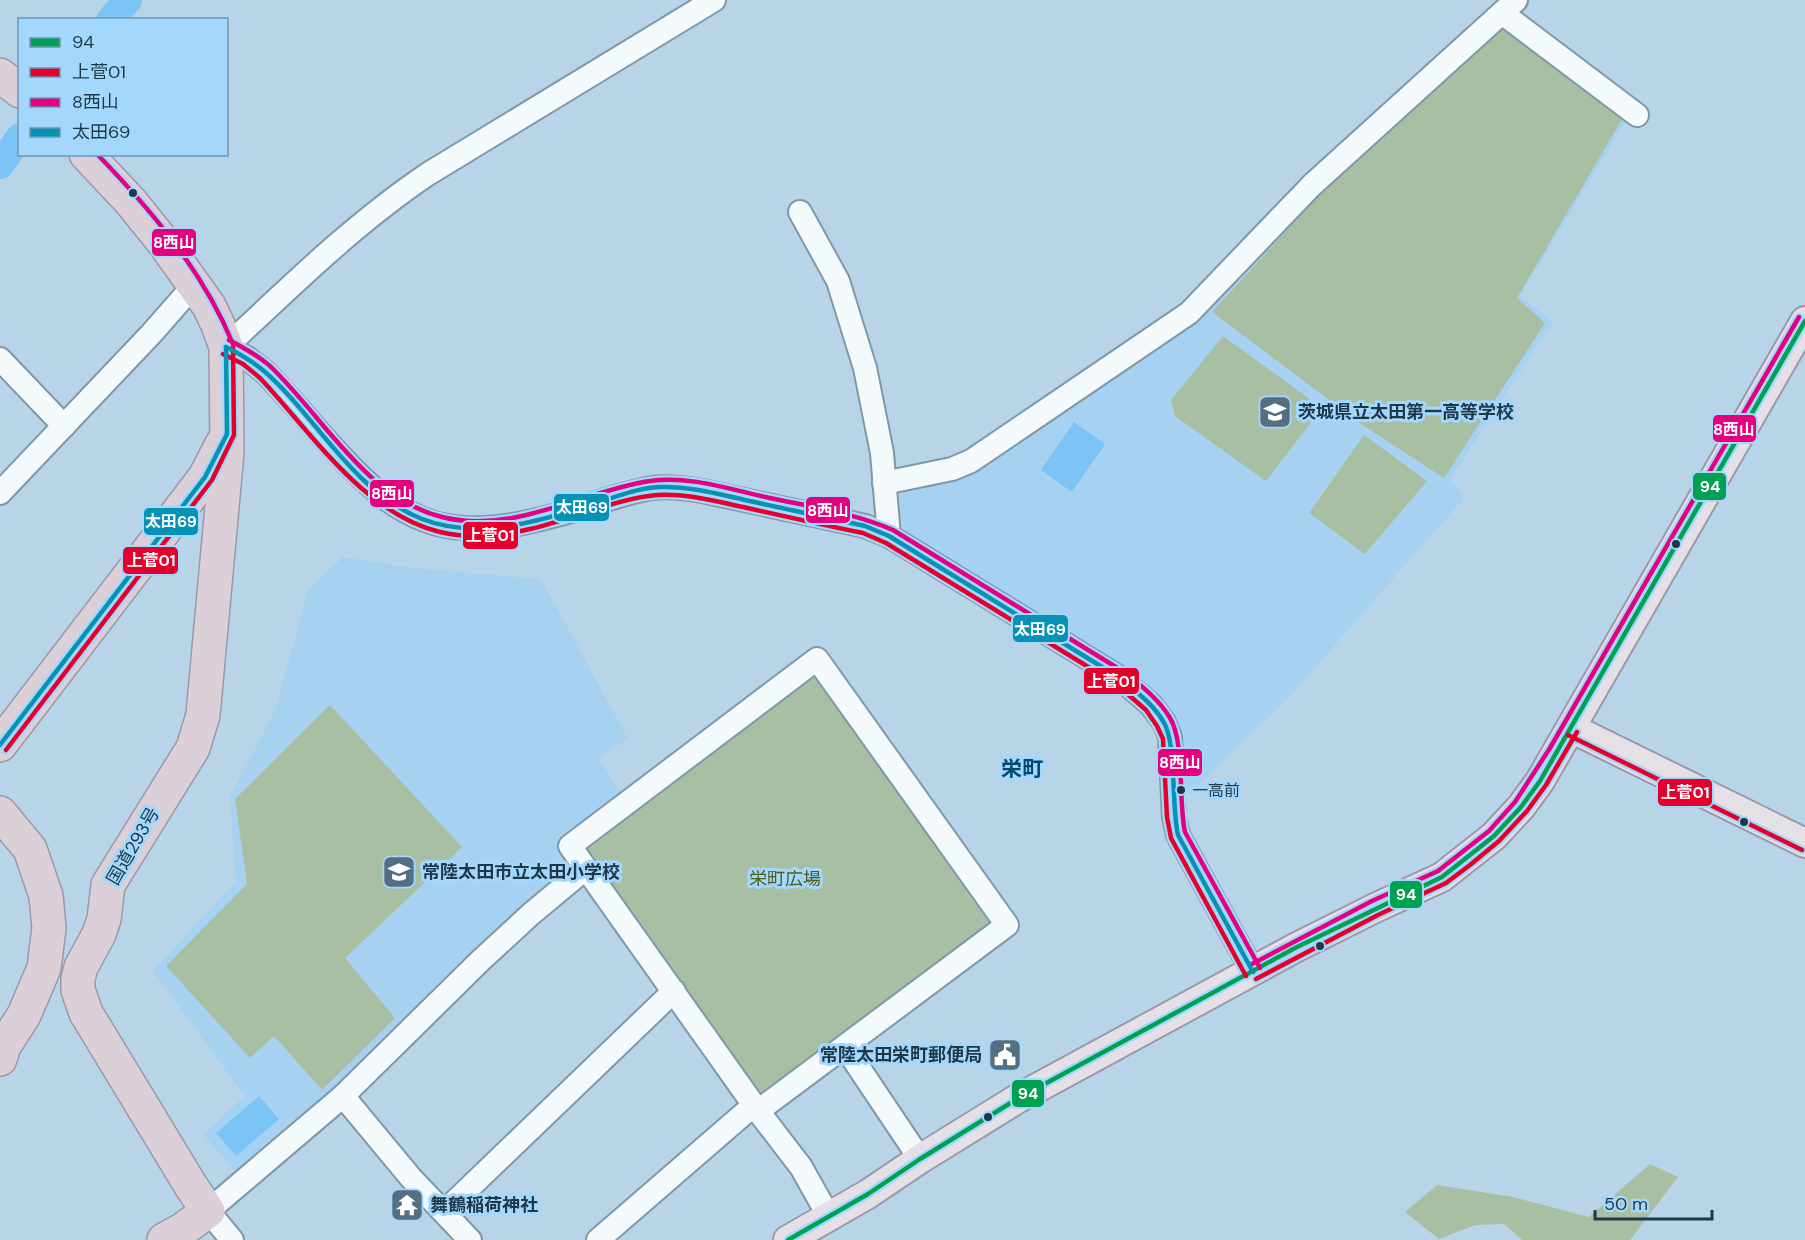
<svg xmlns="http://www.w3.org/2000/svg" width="1805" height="1240" viewBox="0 0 1805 1240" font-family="'DM Sans','Noto Sans JP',sans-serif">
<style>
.built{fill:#a6d1f1}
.green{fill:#a9bfa4}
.water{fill:#7ac4f6}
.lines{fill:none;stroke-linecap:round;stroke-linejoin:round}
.river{stroke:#7ac4f6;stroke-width:28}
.minor-casing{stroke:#7e98a8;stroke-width:26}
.major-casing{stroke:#9a99a9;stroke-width:32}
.highway-casing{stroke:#9a99a9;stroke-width:36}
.minor{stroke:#f4f9fc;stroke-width:22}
.major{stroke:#e5e0e6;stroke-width:28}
.highway{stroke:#dbd0d8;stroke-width:33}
.bus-1-casing{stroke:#a4d7fc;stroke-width:9}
.bus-2-casing{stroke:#a4d7fc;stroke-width:9}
.bus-3-casing{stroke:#a4d7fc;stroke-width:9}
.bus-4-casing{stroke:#a4d7fc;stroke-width:9}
.bus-1{stroke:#02a051;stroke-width:4.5}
.bus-2{stroke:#e4002b;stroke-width:4.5}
.bus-3{stroke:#e5007d;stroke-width:4.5}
.bus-4{stroke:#0692b4;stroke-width:4.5}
.bus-dot{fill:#1e384b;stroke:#a4d7fc;stroke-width:2}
.labels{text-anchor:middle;stroke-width:6;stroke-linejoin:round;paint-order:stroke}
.bus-label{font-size:16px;fill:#1e384b;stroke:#a4d7fc;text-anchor:start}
.poi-label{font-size:18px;font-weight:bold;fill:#1e384b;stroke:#a4d7fc;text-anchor:start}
.street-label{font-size:18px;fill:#1e384b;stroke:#a4d7fc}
.park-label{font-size:18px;fill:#4e5d17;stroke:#a4d7fc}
.quarter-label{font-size:21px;font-weight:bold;fill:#004a72;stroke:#a4d7fc}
.line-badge{stroke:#a4d7fc;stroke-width:2}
.badge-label{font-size:16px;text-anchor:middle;font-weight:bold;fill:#fff}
</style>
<rect width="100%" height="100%" fill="#b8d4e8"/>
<g class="built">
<path d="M1628,117L1520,296L1553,322L1450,479L1461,492L1463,499L1292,694L1190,794L1185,791L1181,785L1180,731L1172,718L904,536L900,511L895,505L894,501L904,491L960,475L1171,336L1379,137Z"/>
<path d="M343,557L413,568L541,579L628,739L598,758L623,797L558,844L573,863L508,918L446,976L332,1090L236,1173L203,1134L245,1096L153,971L236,881L230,797L275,711L308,591Z"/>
</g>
<g class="green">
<path d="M1501,24L1624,116L1517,298L1545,323L1444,478L1361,424L1212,312L1322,192Z"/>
<path d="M1223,336L1322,408L1266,481L1175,416L1171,400Z"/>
<path d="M1364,435L1427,481L1365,554L1309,513Z"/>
<path d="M813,668L998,918L761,1100L575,847Z"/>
<path d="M330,705L462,847L345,958L395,1018L322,1090L274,1036L250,1058L166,966L247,884L235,799Z"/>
<path d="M1650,1164L1678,1177L1630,1240H1522L1504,1224L1475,1225L1439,1239L1405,1212L1437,1185L1513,1197L1589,1217Z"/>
</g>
<g class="water">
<path d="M1074,422L1105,444L1072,492L1041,470Z"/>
<path d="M259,1096L279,1119L236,1156L216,1133Z"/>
</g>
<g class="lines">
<g class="river">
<path d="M110,20L128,0"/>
<path d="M0,165L20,137"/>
</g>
<defs>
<g id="minor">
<path d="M714,0L428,174C354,224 291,286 226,347L247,358L265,372C285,393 304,415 323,437C362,480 403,526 465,528C499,530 531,522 564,513C592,505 622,493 652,488C668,486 685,488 702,491L865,526L889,536L1120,678L1151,705L1164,722L1170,737L1174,817L1178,835L1253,972"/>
<path d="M1502,13L1637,115"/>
<path d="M800,212L838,281L865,368L882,453L889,536"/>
<path d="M0,359L64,426"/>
<path d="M884,483L952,469L971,461L1189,313L1312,185L1516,0"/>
<path d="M0,493L152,333L194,285"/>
<path d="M845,1047L920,1159"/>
<path d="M343,1096L411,1178L470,1240"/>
<path d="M444,1212L674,991"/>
<path d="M232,1240L208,1211L343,1096L480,961L531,914L585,869"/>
<path d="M598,1240L747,1111H758L1007,925L817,659L570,846L758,1111L801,1167L829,1217"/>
</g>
<g id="major">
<path d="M1571,728L1805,843"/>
<path d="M788,1240L868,1194L920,1159L1017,1099L1295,948L1375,908L1442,877L1494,836L1521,807L1540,781L1805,321"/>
</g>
<g id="highway">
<path d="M0,75L20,91"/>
<path d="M86,154L131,202L164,243L209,306L218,325L226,347L227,452L203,715L193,748L108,885L104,919L99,934L81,967L78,979V990L86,1013L191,1186L208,1211L182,1230L164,1240"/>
<path d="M0,745L192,494L205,477L222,444"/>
<path d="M0,813L30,849L46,896L49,928L44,968L24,1015L4,1046L0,1059"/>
</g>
</defs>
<use href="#minor" class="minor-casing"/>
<use href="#major" class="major-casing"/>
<use href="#highway" class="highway-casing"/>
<use href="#minor" class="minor"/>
<use href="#major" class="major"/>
<use href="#highway" class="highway"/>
<defs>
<path id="bus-1" d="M788,1240L868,1194L920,1159L1017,1099L1295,948L1442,877L1494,836L1521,807L1540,781L1805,321"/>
<g id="bus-2">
<path d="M223,354L243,364L260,378C311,432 364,514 440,532C469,539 501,536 530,529C570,520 618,498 657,495C686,493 715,501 743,507C783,516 823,525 863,533L886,543L1116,684L1146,710L1157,726L1163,739L1167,817L1171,838L1246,976"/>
<path d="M1568,735L1802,850"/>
<path d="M6,750L212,480L234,435L233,347"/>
<path d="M1256,979L1378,915L1446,883L1470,865L1499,841L1527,811L1546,785L1577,732"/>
</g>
<g id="bus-3">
<path d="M97,154C152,211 203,271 233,344"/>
<path d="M229,340C244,348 259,356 271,367C325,419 366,498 442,517C514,535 582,491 650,481C689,475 732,490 770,498C812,507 854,513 893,530L1124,672C1140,685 1159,699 1170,718C1185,742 1178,801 1185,832L1260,968"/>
<path d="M1250,965L1372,901L1438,871L1489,831L1515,802L1550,748L1799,317"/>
</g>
<g id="bus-4">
<path d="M226,347C240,354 252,361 264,371C318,418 352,491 422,519C476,540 538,522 590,505C613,498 636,488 660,487C689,486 718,494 745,500C785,509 825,517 865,526L889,536L1120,678C1135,691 1152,703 1163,721C1177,742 1171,805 1178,835L1253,972"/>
<path d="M0,745L205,477L227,434L226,347"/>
</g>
</defs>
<use href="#bus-1" class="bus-1-casing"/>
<use href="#bus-2" class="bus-2-casing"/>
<use href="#bus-3" class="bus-3-casing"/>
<use href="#bus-4" class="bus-4-casing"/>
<use href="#bus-1" class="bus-1"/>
<use href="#bus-2" class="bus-2"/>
<use href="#bus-3" class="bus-3"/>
<use href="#bus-4" class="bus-4"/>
</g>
<defs>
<symbol id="school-square" viewBox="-11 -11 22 22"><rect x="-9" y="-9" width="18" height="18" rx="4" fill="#546f82" stroke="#a4d7fc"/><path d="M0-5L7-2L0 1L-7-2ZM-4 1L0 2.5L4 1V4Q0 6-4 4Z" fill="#fff"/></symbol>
<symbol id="civic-square" viewBox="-11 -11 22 22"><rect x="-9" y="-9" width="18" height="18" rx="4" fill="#546f82" stroke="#a4d7fc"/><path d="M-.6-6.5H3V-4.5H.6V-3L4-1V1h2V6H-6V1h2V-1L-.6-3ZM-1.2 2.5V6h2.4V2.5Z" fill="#fff"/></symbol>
<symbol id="temple-square" viewBox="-11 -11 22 22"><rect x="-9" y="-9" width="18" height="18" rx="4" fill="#546f82" stroke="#a4d7fc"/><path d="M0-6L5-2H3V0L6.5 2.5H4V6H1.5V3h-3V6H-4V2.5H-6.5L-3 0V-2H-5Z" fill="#fff"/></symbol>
</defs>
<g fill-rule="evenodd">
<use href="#school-square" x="1256" y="393" width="38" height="38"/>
<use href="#school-square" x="380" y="853" width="38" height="38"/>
<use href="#civic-square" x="986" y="1036" width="38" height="38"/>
<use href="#temple-square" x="388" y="1186" width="38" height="38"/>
</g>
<g class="bus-dot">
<circle cx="133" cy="193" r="5"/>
<circle cx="1676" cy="544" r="5"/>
<circle cx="1181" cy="790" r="5"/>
<circle cx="1744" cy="822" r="5"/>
<circle cx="1320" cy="946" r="5"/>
<circle cx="988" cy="1117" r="5"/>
</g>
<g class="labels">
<g class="bus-label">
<text x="1192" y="796">一高前</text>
</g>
<g class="poi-label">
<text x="1298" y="418">茨城県立太田第一高等学校</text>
<text x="422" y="878">常陸太田市立太田小学校</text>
<text x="982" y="1061" text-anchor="end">常陸太田栄町郵便局</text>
<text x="430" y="1211">舞鶴稲荷神社</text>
</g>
<g class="street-label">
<text transform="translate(133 846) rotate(-60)" y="6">国道293号</text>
</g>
<g class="park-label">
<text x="785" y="885">栄町広場</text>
</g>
<g class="quarter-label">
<text x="1022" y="776">栄町</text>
</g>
</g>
<g class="line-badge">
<rect x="151" y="228" width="46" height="29" rx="6" fill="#e5007d"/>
<rect x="1712" y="414" width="45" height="29" rx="6" fill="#e5007d"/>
<rect x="1692" y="472" width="35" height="29" rx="6" fill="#02a051"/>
<rect x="369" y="479" width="46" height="29" rx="6" fill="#e5007d"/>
<rect x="553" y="493" width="57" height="29" rx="6" fill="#0692b4"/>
<rect x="805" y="496" width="46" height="28" rx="6" fill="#e5007d"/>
<rect x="143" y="507" width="56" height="29" rx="6" fill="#0692b4"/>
<rect x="462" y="521" width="57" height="29" rx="6" fill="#e4002b"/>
<rect x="122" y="546" width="57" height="29" rx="6" fill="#e4002b"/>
<rect x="1012" y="614" width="57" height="29" rx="6" fill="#0692b4"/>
<rect x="1083" y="667" width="57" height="28" rx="6" fill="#e4002b"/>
<rect x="1157" y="748" width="46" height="29" rx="6" fill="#e5007d"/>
<rect x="1657" y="778" width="56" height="29" rx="6" fill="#e4002b"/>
<rect x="1389" y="880" width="34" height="29" rx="6" fill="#02a051"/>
<rect x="1011" y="1079" width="34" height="29" rx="6" fill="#02a051"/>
</g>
<g class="badge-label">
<text x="174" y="248">8西山</text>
<text x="1734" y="435">8西山</text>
<text x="1710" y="492">94</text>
<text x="392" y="499">8西山</text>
<text x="582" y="513">太田69</text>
<text x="828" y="516">8西山</text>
<text x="171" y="527">太田69</text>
<text x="490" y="541">上菅01</text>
<text x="151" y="566">上菅01</text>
<text x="1040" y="635">太田69</text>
<text x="1111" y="687">上菅01</text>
<text x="1180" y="768">8西山</text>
<text x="1685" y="798">上菅01</text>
<text x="1406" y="900">94</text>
<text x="1028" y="1099">94</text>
</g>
<rect x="18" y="18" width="210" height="138" fill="#a4d7fc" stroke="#6e97b5" stroke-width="1.5"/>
<rect x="30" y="38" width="30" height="9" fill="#02a051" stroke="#6e97b5" stroke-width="1.5"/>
<text x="72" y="48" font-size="18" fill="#1e384b">94</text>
<rect x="30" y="68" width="30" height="9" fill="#e4002b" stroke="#6e97b5" stroke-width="1.5"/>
<text x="72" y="78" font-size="18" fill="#1e384b">上菅01</text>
<rect x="30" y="98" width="30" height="9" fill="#e5007d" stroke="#6e97b5" stroke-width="1.5"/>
<text x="72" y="108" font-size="18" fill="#1e384b">8西山</text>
<rect x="30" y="128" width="30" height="9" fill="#0692b4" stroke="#6e97b5" stroke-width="1.5"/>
<text x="72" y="138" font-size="18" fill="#1e384b">太田69</text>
<path d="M1595 1210v9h117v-9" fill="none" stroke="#1e384b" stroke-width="3"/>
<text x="1604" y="1210" font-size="18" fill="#1e384b" stroke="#a4d7fc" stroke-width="4.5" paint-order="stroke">50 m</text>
</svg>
